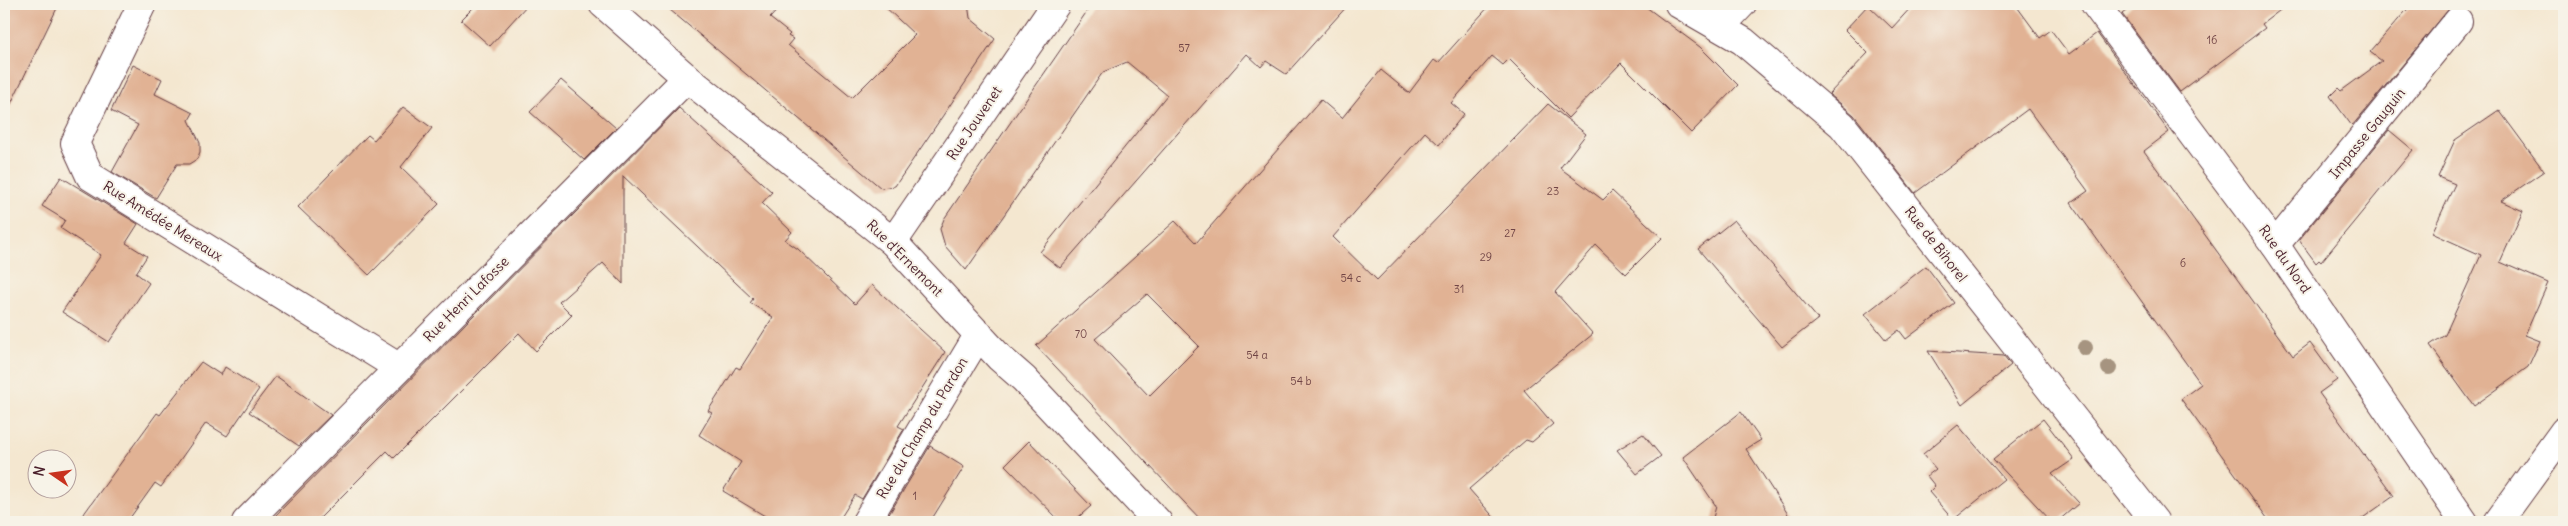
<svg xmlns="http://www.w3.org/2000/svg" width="2568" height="526" viewBox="0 0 2568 526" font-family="Delius,sans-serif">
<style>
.building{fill:#e1b294;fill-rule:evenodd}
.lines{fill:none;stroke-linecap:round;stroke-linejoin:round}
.minor-casing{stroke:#643d44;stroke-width:30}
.minor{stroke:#fff;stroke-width:28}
.tree{fill:#a69480}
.labels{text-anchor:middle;stroke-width:4;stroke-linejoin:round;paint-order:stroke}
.number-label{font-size:11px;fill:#704445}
.street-label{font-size:14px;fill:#4a1f2b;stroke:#f7f3e8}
</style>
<rect width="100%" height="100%" fill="#f7f3e8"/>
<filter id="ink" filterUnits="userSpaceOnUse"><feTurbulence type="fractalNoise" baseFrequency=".02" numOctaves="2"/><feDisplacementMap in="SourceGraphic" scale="10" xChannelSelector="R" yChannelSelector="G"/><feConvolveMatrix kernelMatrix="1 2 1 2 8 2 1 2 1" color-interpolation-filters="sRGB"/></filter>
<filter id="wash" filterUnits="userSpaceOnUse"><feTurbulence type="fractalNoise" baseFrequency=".0096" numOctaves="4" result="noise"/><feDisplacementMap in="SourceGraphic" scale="20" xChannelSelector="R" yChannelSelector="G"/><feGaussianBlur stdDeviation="1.12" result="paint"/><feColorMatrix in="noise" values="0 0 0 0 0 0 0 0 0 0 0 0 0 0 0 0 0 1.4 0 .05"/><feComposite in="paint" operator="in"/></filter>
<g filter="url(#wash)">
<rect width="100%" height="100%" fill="#f4e7d0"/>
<g id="blocks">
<g class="building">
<path d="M4,4H59L4,118Z"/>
<path d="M477,4H528L490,46L461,20Z"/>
<path d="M663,4H783L770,18L790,34L788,36L793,39L788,45L852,98L915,35L882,4H968L970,18L995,39L895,186L881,188Z"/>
<path d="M1092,4H1349L1286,74L1266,61L1261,67L1247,54L1060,268L1040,252L1167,95L1127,62L1103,72L966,270L945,246L940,229L944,219Z"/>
<path d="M1491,4H1642L1700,47L1738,85L1691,133L1621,63L1568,118L1509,59L1503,65L1492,56L1451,103L1464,114L1439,145L1425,132L1333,237L1377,280L1548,104L1586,134L1560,168L1603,200L1612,191L1662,238L1626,274L1596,245L1555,292L1593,334L1524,390L1553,424L1532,442L1526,440L1469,489L1498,522H1203L1036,346L1175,221L1196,243L1321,100L1342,118L1381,70L1409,93L1434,60L1438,63ZM1147,294L1199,346L1149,396L1095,339Z"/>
<path d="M1914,4H2015L2040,38L2051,30L2069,54L2097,33L2169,132L2144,151L2293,356L2310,343L2337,380L2319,393L2394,496L2357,522H2270L2181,399L2201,384L2071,203L2088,191L2028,109L1915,193L1854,115L1829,94L1868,53L1845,30L1868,5L1892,28Z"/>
<path d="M2135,4H2288L2262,24L2265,28L2180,92L2122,14Z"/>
<path d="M2412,4H2453L2352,126L2330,96L2338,88L2341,91L2382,61L2370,52Z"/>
<path d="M133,65L162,79L155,94L193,113L189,120L200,143V152L197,159L189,164H177L156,198L112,172L138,125L111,111Z"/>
<path d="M561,80L616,128L584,160L530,112Z"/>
<path d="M403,107L432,128L401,167L439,204L369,275L298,207L368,135L374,140Z"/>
<path d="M679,108L772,192L762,203L792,232L785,240L798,249L855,304L872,285L945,352L898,426L904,429L862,499L855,495L838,522H775L723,491L741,462L699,435L712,413L708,411L736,367L740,369L773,317L750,303L753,299L623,176V284L603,263L559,302L572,315L536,351L519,333L394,458L387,451L316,522H269Z"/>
<path d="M2499,110L2544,171L2501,201L2523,211L2500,262L2548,283L2525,335L2540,341L2528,367L2474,406L2430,345L2445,335L2481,255L2432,233L2455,184L2438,177L2455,140Z"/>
<path d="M2389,130L2413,150L2321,262L2319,260L2316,263L2299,240Z"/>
<path d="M61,177L138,224L126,243L147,256L136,273L149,283L109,342L62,312L101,255L60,228L65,220L42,206Z"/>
<path d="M1734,220L1818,319L1782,347L1698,249Z"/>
<path d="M1926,266L1954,303L1906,339L1899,330L1886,340L1865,314Z"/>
<path d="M1928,351L2004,356L2011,365L1962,405Z"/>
<path d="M201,362L221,375L225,367L259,389L227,436L206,423L161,487L155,483L127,522H78L157,413L160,415Z"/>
<path d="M276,376L331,415L299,446L249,412Z"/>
<path d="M1741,412L1761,440L1746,449L1793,522H1712L1716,506L1683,457Z"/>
<path d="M2043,419L2074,459L2052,474L2079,503L2057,522H2052L1993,459Z"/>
<path d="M1958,425L2004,479L1953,520L1929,492L1935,486L1927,476L1936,469L1923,454Z"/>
<path d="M1643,434L1661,456L1637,474L1617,450Z"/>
<path d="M1029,441L1091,506L1073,522H1061L1005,465Z"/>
<path d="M930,446L964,467L930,522H898L888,516Z"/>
</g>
</g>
</g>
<g filter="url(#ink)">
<use href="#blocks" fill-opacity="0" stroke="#643d44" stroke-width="1"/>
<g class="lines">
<defs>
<g id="minor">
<path d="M142,4L75,143L90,176L398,367"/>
<path d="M603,4L687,78L893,242L1000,358L1024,379L1158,522"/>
<path d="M1679,4L1743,41L1842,125L2155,522"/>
<path d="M2095,4L2275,245L2464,522"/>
<path d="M1720,27L1742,4"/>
<path d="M893,242L1056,4"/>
<path d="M2275,245L2458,21"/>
<path d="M246,522L687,78"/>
<path d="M866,522L979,334"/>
<path d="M2498,522L2564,431"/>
</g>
</defs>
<use href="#minor" class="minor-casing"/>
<use href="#minor" class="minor"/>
</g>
<g class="tree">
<circle cx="2085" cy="348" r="8"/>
<circle cx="2109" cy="368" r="8"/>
</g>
</g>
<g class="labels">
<g class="number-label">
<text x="2212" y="44">16</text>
<text x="1184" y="52">57</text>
<text x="1553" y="195">23</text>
<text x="1510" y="237">27</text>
<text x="1486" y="261">29</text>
<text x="2183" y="267">6</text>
<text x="1351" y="282">54 c</text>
<text x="1459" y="293">31</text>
<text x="1081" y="338">70</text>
<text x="1257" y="359">54 a</text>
<text x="1301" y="385">54 b</text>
<text x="915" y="500">1</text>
</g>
<g class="street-label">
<text transform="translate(974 123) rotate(-56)" y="5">Rue Jouvenet</text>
<text transform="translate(2367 133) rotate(-51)" y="5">Impasse Gauguin</text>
<text transform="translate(163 221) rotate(32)" y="5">Rue Amédée Mereaux</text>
<text transform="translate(1936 244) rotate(52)" y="5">Rue de Bihorel</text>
<text transform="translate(905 258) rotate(45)" y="5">Rue d'Ernemont</text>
<text transform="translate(2285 259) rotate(55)" y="5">Rue du Nord</text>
<text transform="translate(466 299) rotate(-45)" y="5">Rue Henri Lafosse</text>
<text transform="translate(922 428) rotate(-59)" y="5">Rue du Champ du Pardon</text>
</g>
</g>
<rect width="2568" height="526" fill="none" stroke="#f7f3e8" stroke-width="20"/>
<g transform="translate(52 474) rotate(283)"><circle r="24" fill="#f7f3e8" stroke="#b29e9c"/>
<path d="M0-4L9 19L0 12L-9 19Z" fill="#c8321e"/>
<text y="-8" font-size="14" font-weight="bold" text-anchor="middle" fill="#4a1f2b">N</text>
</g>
</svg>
